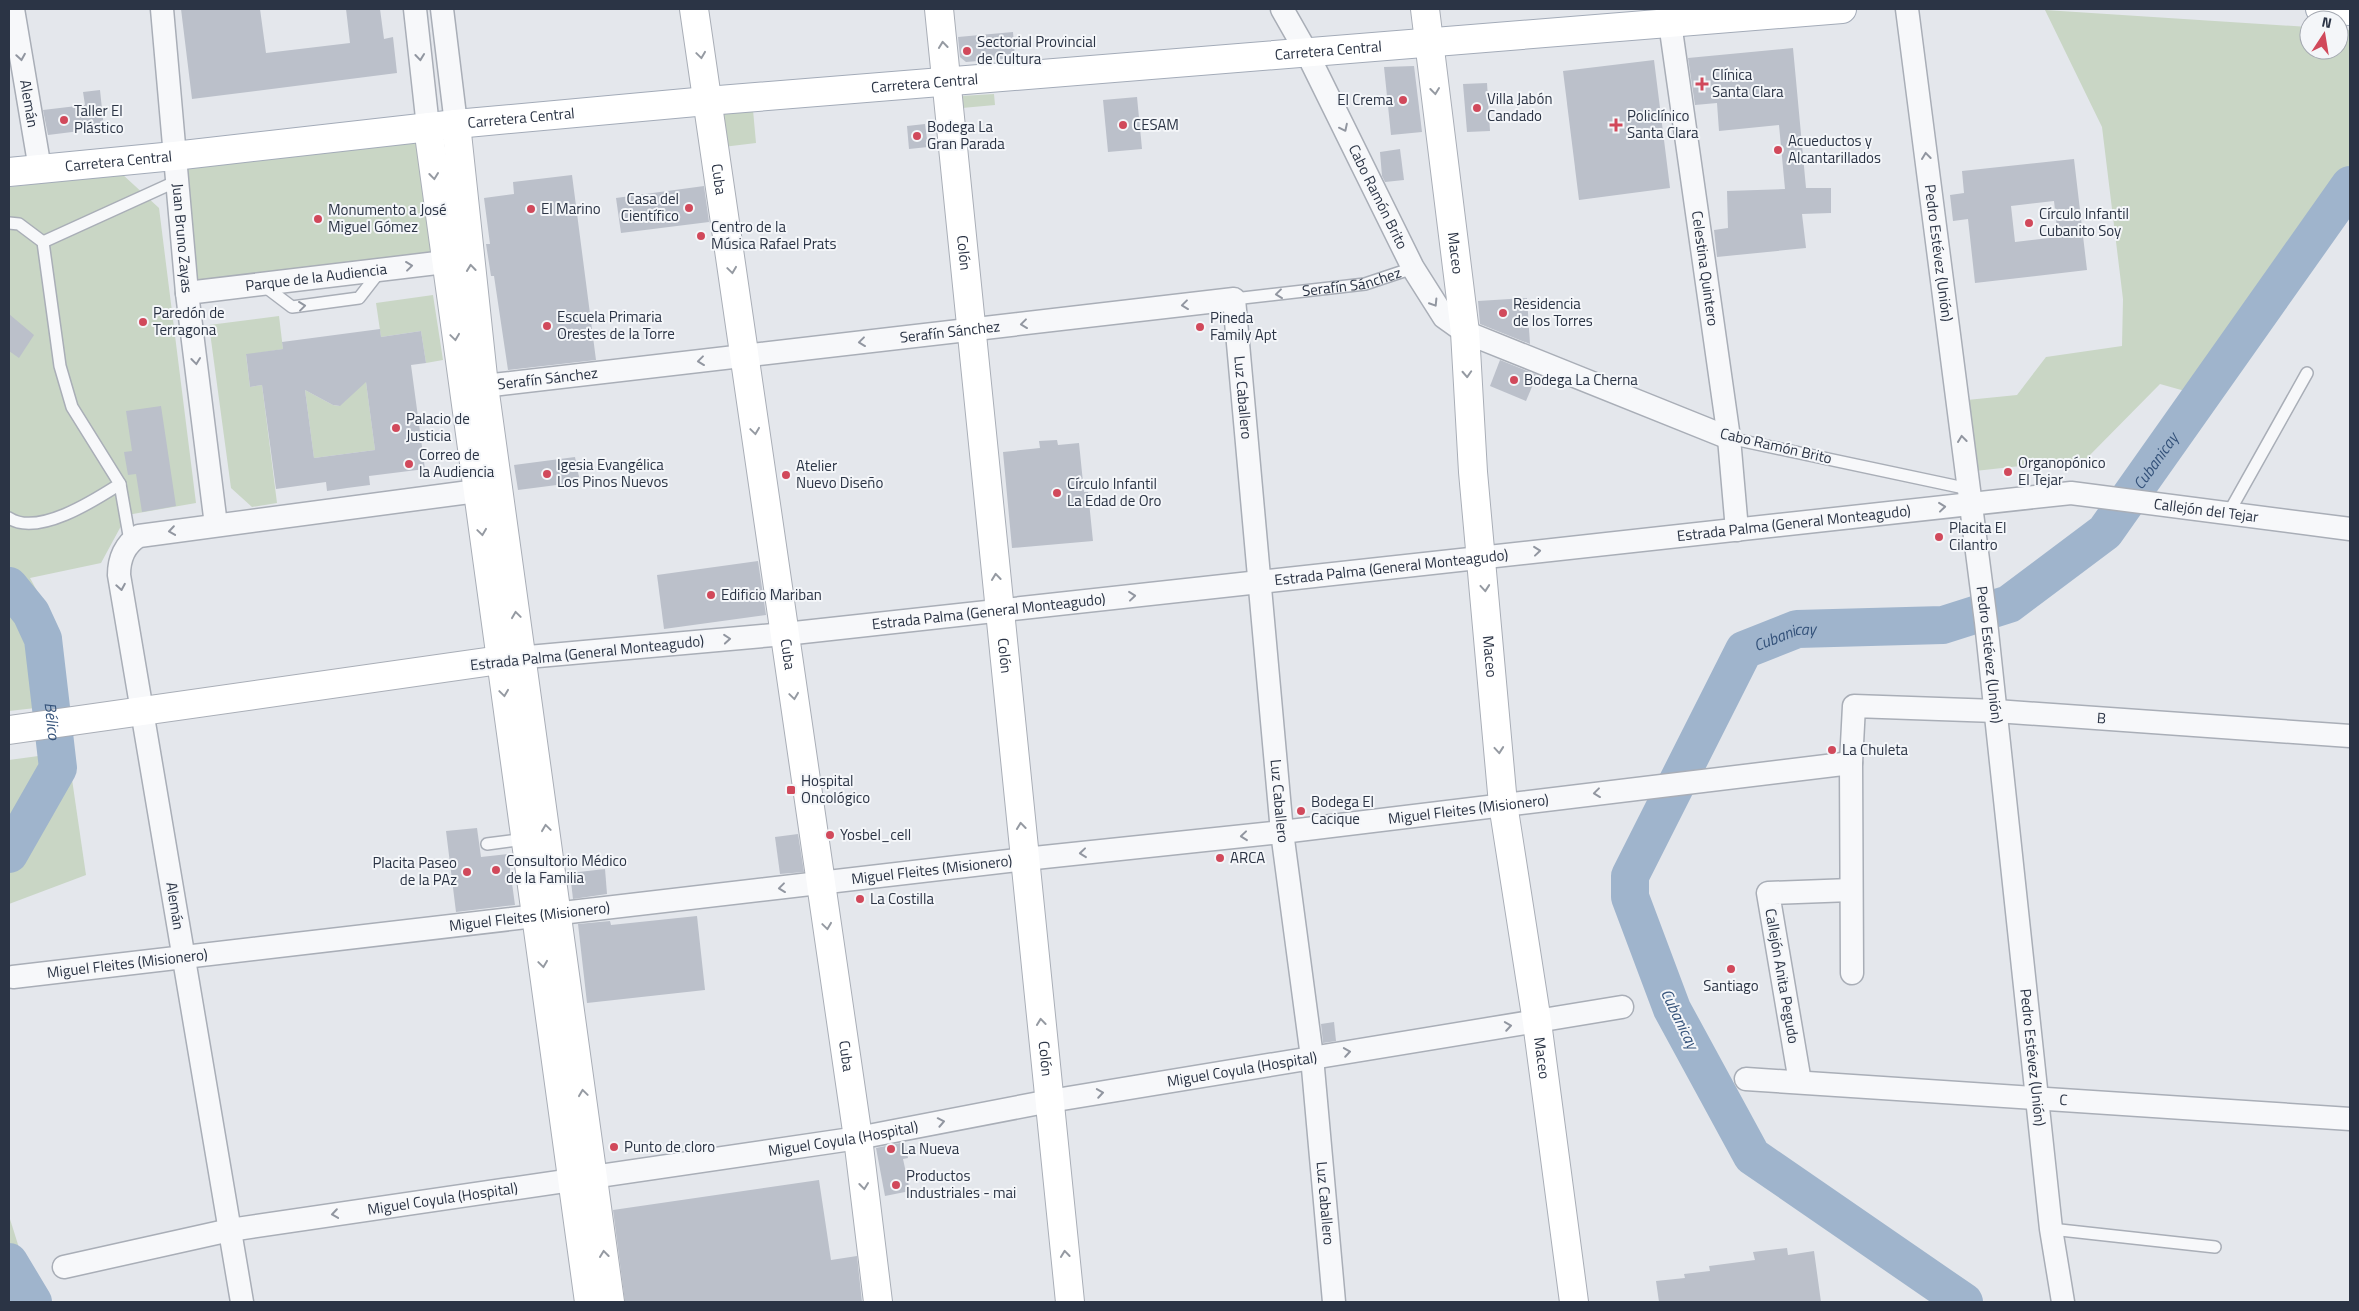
<svg xmlns="http://www.w3.org/2000/svg" width="2359" height="1311" viewBox="0 0 2359 1311" font-family="'Titillium Web',sans-serif">
<style>
.green{fill:#c9d6c5}
.lines{fill:none;stroke-linecap:round;stroke-linejoin:round}
.river{stroke:#9fb4cc;stroke-width:38}
.building{fill:#bbc0ca;fill-rule:evenodd}
.lane-casing{stroke:#a9aeb7;stroke-width:14}
.street-casing{stroke:#a9aeb7;stroke-width:25}
.secondary-casing{stroke:#a9aeb7;stroke-width:30}
.primary-casing{stroke:#a3abb8;stroke-width:30}
.lane{stroke:#f7f8fa;stroke-width:11}
.street{stroke:#f7f8fa;stroke-width:22}
.secondary{stroke:#fff;stroke-width:28}
.primary{stroke:#fff;stroke-width:28}
.oneway{stroke:#959aa2}
.oneway2{stroke:#9196a0}
.poi-dot{fill:#d1495b;stroke:#f4f6f9;stroke-width:2}
.labels{text-anchor:middle;stroke-width:4;stroke-linejoin:round;paint-order:stroke}
.poi-label{font-size:15px;fill:#2b3445;stroke:#f4f6f9;text-anchor:start}
.street-label{font-size:15px;fill:#2b3445;stroke:#f4f6f9}
.water-label{font-size:16px;font-style:italic;fill:#34527a;stroke:#f4f6f9}
</style>
<rect width="100%" height="100%" fill="#e4e7ec"/>
<g class="green">
<path d="M2045,10L2309,27V50H2339V29L2350,30V172L2192,393L2160,384L2086,459L1975,471L1967,400L2017,395L2046,357L2122,346L2123,299L2102,127Z"/>
<path d="M994,94L995,105L962,108L961,96Z"/>
<path d="M753,110L756,143L723,147L719,113Z"/>
<path d="M420,135L433,252L196,282L182,168Z"/>
<path d="M122,174L159,208L196,503L127,515L101,563L30,578L62,637V705L9,711V187Z"/>
<path d="M433,295L443,360L426,363L421,331L381,337L376,303Z"/>
<path d="M279,316L283,349L246,355L250,387L262,385L277,503L252,507L231,488L209,325Z"/>
<path d="M366,382L375,450L314,458L305,390L333,405L339,406L347,399L346,384Z"/>
<path d="M68,752L86,875L9,904V760Z"/>
<path d="M9,1216L21,1254L9,1257Z"/>
</g>
<g class="lines">
<g class="river">
<path id="s1" d="M9,586L31,613L43,639L58,768L9,854"/>
<path d="M9,1262L33,1302"/>
<path id="s2" d="M1964,1302L1752,1156L1672,1009L1630,897V876L1744,650L1797,629L1943,625L2009,604L2105,532L2350,185"/>
</g>
</g>
<g class="building">
<path d="M181,9H260L266,53L350,43L346,9H380L384,39L393,37L397,73L192,99Z"/>
<path d="M1013,32L1015,58L966,62L960,57L958,37Z"/>
<path d="M1793,48L1806,188H1831V213L1802,214L1806,248L1717,257L1714,230L1728,228L1727,191L1785,189L1779,125L1719,131L1717,103L1695,105L1688,58Z"/>
<path d="M1654,60L1670,188L1579,200L1563,71Z"/>
<path d="M1414,66L1422,132L1391,135L1384,67Z"/>
<path d="M1487,83L1490,131L1467,132L1463,84Z"/>
<path d="M100,90L104,128L48,135L43,110L85,105L83,92Z"/>
<path d="M1137,97L1142,149L1108,152L1103,100Z"/>
<path d="M925,124L928,147L909,149L907,126Z"/>
<path d="M1400,149L1404,180L1385,182L1382,176L1380,152Z"/>
<path d="M2074,159L2087,270L1975,283L1968,219L1953,221L1950,195L1964,193L1962,171ZM2054,201L2058,237L2015,242L2011,206Z"/>
<path d="M572,175L596,360L508,370L494,276H491L486,244H490L484,198L514,194L513,182Z"/>
<path d="M704,186L709,222L621,233L616,198Z"/>
<path d="M1527,298L1530,344L1480,324L1478,301Z"/>
<path d="M9,314L34,335L19,358L9,351Z"/>
<path d="M380,329L381,337L421,331L426,363L411,365L425,469L369,476L370,485L347,488L327,491L326,482L276,489L262,385L250,387L246,354L283,349L282,342ZM366,382L375,450L314,458L305,390L333,405L340,406Z"/>
<path d="M1500,360L1537,375L1526,401L1490,386Z"/>
<path d="M161,406L176,506L142,512L136,474L128,475L124,452L132,451L126,411Z"/>
<path d="M1057,440L1058,445L1079,443L1084,492H1088L1093,541L1012,548L1003,452L1040,448L1039,441Z"/>
<path d="M575,457L580,482L518,490L514,465Z"/>
<path d="M758,561L766,615L664,629L657,575Z"/>
<path d="M477,828L481,857L508,854L515,905L456,912L446,831Z"/>
<path d="M798,834L804,872L780,874L775,837Z"/>
<path d="M605,869L607,894L573,899L570,873Z"/>
<path d="M697,916L705,990L587,1003L578,924L610,921L611,925Z"/>
<path d="M1334,1022L1336,1041L1323,1043L1321,1024Z"/>
<path d="M905,1142L908,1158L903,1159L910,1191L885,1196L876,1148Z"/>
<path d="M819,1180L831,1260L857,1256L862,1302H625L613,1210Z"/>
<path d="M1787,1248L1788,1255L1814,1251L1821,1302H1659L1656,1281L1685,1278L1684,1274L1710,1271L1709,1266L1755,1260L1753,1252Z"/>
</g>
<g class="lines">
<defs>
<g id="lane">
<path d="M9,223L19,224L43,242L60,366L72,407L120,484C95,500 38,537 9,518"/>
<path d="M43,242L177,181"/>
<path d="M263,285L292,307L359,298L380,271"/>
<path id="s3" d="M1234,299L1365,284L1413,268"/>
<path d="M1729,438L1969,489"/>
<path d="M120,484L130,541"/>
<path d="M2228,514L2307,373"/>
<path d="M487,844L525,839"/>
<path d="M2051,1229L2215,1247"/>
</g>
<g id="street">
<path id="s4" d="M13,9L40,169"/>
<path id="s5" d="M162,9L187,293L216,525"/>
<path d="M415,9L428,127"/>
<path d="M442,9L456,124"/>
<path id="s6" d="M1282,9L1307,53L1413,268L1444,317L1465,332L1729,438"/>
<path id="s7" d="M1668,9L1729,438L1737,530"/>
<path id="s8" d="M1907,9L1986,622L2051,1229L2063,1302"/>
<path id="s9" d="M187,293L445,262"/>
<path id="s10" d="M484,386L1234,299L1282,832L1312,1057L1334,1302"/>
<path id="s11" d="M505,659L785,634L2071,493L2350,529"/>
<path id="s12" d="M1852,973L1851,763L1854,706L1996,711L2350,736"/>
<path id="s13" d="M13,977L1025,859L1282,832L1851,763"/>
<path id="s14" d="M1746,1079L2350,1119"/>
<path d="M1800,1082L1768,893L1851,890"/>
<path id="s15" d="M64,1267L230,1230L858,1138L1050,1101L1622,1007"/>
<path d="M242,1302L119,575C119,559 125,544 139,536L477,491"/>
</g>
<g id="secondary">
<path id="s16" d="M694,9L858,1138L878,1302"/>
<path id="s17" d="M939,9L1070,1302"/>
<path id="s18" d="M1425,9L1465,332L1473,472L1503,804L1537,1022L1574,1302"/>
<path d="M456,124L484,386L610,1302"/>
<path d="M428,127L589,1302"/>
<path d="M9,730L500,660"/>
</g>
<g id="primary">
<path d="M2320,9L2350,11"/>
<path id="s19" d="M9,172L174,156L456,124L707,101L1842,9"/>
</g>
</defs>
<use href="#lane" class="lane-casing"/>
<use href="#street" class="street-casing"/>
<use href="#secondary" class="secondary-casing"/>
<use href="#primary" class="primary-casing"/>
<use href="#lane" class="lane"/>
<use href="#street" class="street"/>
<use href="#secondary" class="secondary"/>
<use href="#primary" class="primary"/>
</g>
<defs><path id="oneway-chevron" d="M-2-3.5L2.5 0L-2 3.5" fill="none" stroke-width="1.6" stroke-linecap="round" stroke-linejoin="round" transform="scale(1.25)"/></defs>
<g class="oneway">
<use href="#oneway-chevron" transform="translate(943 45) rotate(-96)"/>
<use href="#oneway-chevron" transform="translate(701 55) rotate(82)"/>
<use href="#oneway-chevron" transform="translate(1435 91) rotate(83)"/>
<use href="#oneway-chevron" transform="translate(434 176) rotate(83)"/>
<use href="#oneway-chevron" transform="translate(471 268) rotate(-96)"/>
<use href="#oneway-chevron" transform="translate(732 270) rotate(82)"/>
<use href="#oneway-chevron" transform="translate(455 337) rotate(82)"/>
<use href="#oneway-chevron" transform="translate(1467 374) rotate(87)"/>
<use href="#oneway-chevron" transform="translate(755 431) rotate(82)"/>
<use href="#oneway-chevron" transform="translate(482 532) rotate(82)"/>
<use href="#oneway-chevron" transform="translate(996 577) rotate(-96)"/>
<use href="#oneway-chevron" transform="translate(1485 588) rotate(85)"/>
<use href="#oneway-chevron" transform="translate(516 615) rotate(-98)"/>
<use href="#oneway-chevron" transform="translate(504 693) rotate(82)"/>
<use href="#oneway-chevron" transform="translate(794 696) rotate(82)"/>
<use href="#oneway-chevron" transform="translate(1499 750) rotate(85)"/>
<use href="#oneway-chevron" transform="translate(1021 826) rotate(-96)"/>
<use href="#oneway-chevron" transform="translate(546 828) rotate(-98)"/>
<use href="#oneway-chevron" transform="translate(827 926) rotate(82)"/>
<use href="#oneway-chevron" transform="translate(543 964) rotate(82)"/>
<use href="#oneway-chevron" transform="translate(1041 1022) rotate(-96)"/>
<use href="#oneway-chevron" transform="translate(583 1093) rotate(-98)"/>
<use href="#oneway-chevron" transform="translate(864 1186) rotate(83)"/>
<use href="#oneway-chevron" transform="translate(604 1254) rotate(-97)"/>
<use href="#oneway-chevron" transform="translate(1065 1254) rotate(-96)"/>
</g>
<g class="oneway2">
<use href="#oneway-chevron" transform="translate(21 57) rotate(81)"/>
<use href="#oneway-chevron" transform="translate(420 57) rotate(84)"/>
<use href="#oneway-chevron" transform="translate(1344 128) rotate(64)"/>
<use href="#oneway-chevron" transform="translate(1926 156) rotate(-97)"/>
<use href="#oneway-chevron" transform="translate(409 266) rotate(-7)"/>
<use href="#oneway-chevron" transform="translate(1279 294) rotate(173)"/>
<use href="#oneway-chevron" transform="translate(1434 303) rotate(58)"/>
<use href="#oneway-chevron" transform="translate(1185 305) rotate(173)"/>
<use href="#oneway-chevron" transform="translate(302 306) rotate(-7)"/>
<use href="#oneway-chevron" transform="translate(1024 324) rotate(173)"/>
<use href="#oneway-chevron" transform="translate(862 342) rotate(173)"/>
<use href="#oneway-chevron" transform="translate(196 361) rotate(83)"/>
<use href="#oneway-chevron" transform="translate(701 361) rotate(173)"/>
<use href="#oneway-chevron" transform="translate(1962 439) rotate(-97)"/>
<use href="#oneway-chevron" transform="translate(1942 507) rotate(-6)"/>
<use href="#oneway-chevron" transform="translate(172 531) rotate(172)"/>
<use href="#oneway-chevron" transform="translate(1537 551) rotate(-6)"/>
<use href="#oneway-chevron" transform="translate(121 587) rotate(80)"/>
<use href="#oneway-chevron" transform="translate(1132 596) rotate(-6)"/>
<use href="#oneway-chevron" transform="translate(727 639) rotate(-5)"/>
<use href="#oneway-chevron" transform="translate(1597 793) rotate(173)"/>
<use href="#oneway-chevron" transform="translate(1244 836) rotate(174)"/>
<use href="#oneway-chevron" transform="translate(1083 853) rotate(174)"/>
<use href="#oneway-chevron" transform="translate(782 888) rotate(173)"/>
<use href="#oneway-chevron" transform="translate(1508 1026) rotate(-9)"/>
<use href="#oneway-chevron" transform="translate(1347 1052) rotate(-9)"/>
<use href="#oneway-chevron" transform="translate(1100 1093) rotate(-9)"/>
<use href="#oneway-chevron" transform="translate(941 1122) rotate(-11)"/>
<use href="#oneway-chevron" transform="translate(335 1214) rotate(172)"/>
</g>
<g class="poi-dot">
<circle cx="967" cy="51" r="5"/>
<path d="M1699.5 76.5h5v5h5v5h-5v5h-5v-5h-5v-5h5z"/>
<circle cx="1403" cy="100" r="5"/>
<circle cx="1477" cy="108" r="5"/>
<circle cx="64" cy="120" r="5"/>
<circle cx="1123" cy="125" r="5"/>
<path d="M1613.5 117.5h5v5h5v5h-5v5h-5v-5h-5v-5h5z"/>
<circle cx="917" cy="136" r="5"/>
<circle cx="1778" cy="150" r="5"/>
<circle cx="689" cy="208" r="5"/>
<circle cx="531" cy="209" r="5"/>
<circle cx="318" cy="219" r="5"/>
<circle cx="2029" cy="223" r="5"/>
<circle cx="701" cy="236" r="5"/>
<circle cx="1503" cy="313" r="5"/>
<circle cx="143" cy="322" r="5"/>
<circle cx="547" cy="326" r="5"/>
<circle cx="1200" cy="327" r="5"/>
<circle cx="1514" cy="380" r="5"/>
<circle cx="396" cy="428" r="5"/>
<circle cx="409" cy="464" r="5"/>
<circle cx="2008" cy="472" r="5"/>
<circle cx="547" cy="474" r="5"/>
<circle cx="786" cy="475" r="5"/>
<circle cx="1057" cy="493" r="5"/>
<circle cx="1939" cy="537" r="5"/>
<circle cx="711" cy="595" r="5"/>
<circle cx="1832" cy="750" r="5"/>
<rect x="786" y="785" width="10" height="10" rx="2.5"/>
<circle cx="1301" cy="811" r="5"/>
<circle cx="830" cy="835" r="5"/>
<circle cx="1220" cy="858" r="5"/>
<circle cx="496" cy="870" r="5"/>
<circle cx="467" cy="872" r="5"/>
<circle cx="860" cy="899" r="5"/>
<circle cx="1731" cy="969" r="5"/>
<circle cx="614" cy="1147" r="5"/>
<circle cx="891" cy="1149" r="5"/>
<circle cx="896" cy="1185" r="5"/>
</g>
<g class="labels">
<g class="poi-label">
<text x="977" y="47">Sectorial Provincial<tspan x="977" dy="17">de Cultura</tspan></text>
<text x="1712" y="80">Clínica<tspan x="1712" dy="17">Santa Clara</tspan></text>
<text x="1487" y="104">Villa Jabón<tspan x="1487" dy="17">Candado</tspan></text>
<text x="1393" y="105" text-anchor="end">El Crema</text>
<text x="74" y="116">Taller El<tspan x="74" dy="17">Plástico</tspan></text>
<text x="1627" y="121">Policlínico<tspan x="1627" dy="17">Santa Clara</tspan></text>
<text x="1133" y="130">CESAM</text>
<text x="927" y="132">Bodega La<tspan x="927" dy="17">Gran Parada</tspan></text>
<text x="1788" y="146">Acueductos y<tspan x="1788" dy="17">Alcantarillados</tspan></text>
<text x="679" y="204" text-anchor="end">Casa del<tspan x="679" dy="17">Científico</tspan></text>
<text x="541" y="214">El Marino</text>
<text x="328" y="215">Monumento a José<tspan x="328" dy="17">Miguel Gómez</tspan></text>
<text x="2039" y="219">Círculo Infantil<tspan x="2039" dy="17">Cubanito Soy</tspan></text>
<text x="711" y="232">Centro de la<tspan x="711" dy="17">Música Rafael Prats</tspan></text>
<text x="1513" y="309">Residencia<tspan x="1513" dy="17">de los Torres</tspan></text>
<text x="153" y="318">Paredón de<tspan x="153" dy="17">Terragona</tspan></text>
<text x="557" y="322">Escuela Primaria<tspan x="557" dy="17">Orestes de la Torre</tspan></text>
<text x="1210" y="323">Pineda<tspan x="1210" dy="17">Family Apt</tspan></text>
<text x="1524" y="385">Bodega La Cherna</text>
<text x="406" y="424">Palacio de<tspan x="406" dy="17">Justicia</tspan></text>
<text x="419" y="460">Correo de<tspan x="419" dy="17">la Audiencia</tspan></text>
<text x="2018" y="468">Organopónico<tspan x="2018" dy="17">El Tejar</tspan></text>
<text x="557" y="470">Igesia Evangélica<tspan x="557" dy="17">Los Pinos Nuevos</tspan></text>
<text x="796" y="471">Atelier<tspan x="796" dy="17">Nuevo Diseño</tspan></text>
<text x="1067" y="489">Círculo Infantil<tspan x="1067" dy="17">La Edad de Oro</tspan></text>
<text x="1949" y="533">Placita El<tspan x="1949" dy="17">Cilantro</tspan></text>
<text x="721" y="600">Edificio Mariban</text>
<text x="1842" y="755">La Chuleta</text>
<text x="801" y="786">Hospital<tspan x="801" dy="17">Oncológico</tspan></text>
<text x="1311" y="807">Bodega El<tspan x="1311" dy="17">Cacique</tspan></text>
<text x="840" y="840">Yosbel_cell</text>
<text x="1230" y="863">ARCA</text>
<text x="506" y="866">Consultorio Médico<tspan x="506" dy="17">de la Familia</tspan></text>
<text x="457" y="868" text-anchor="end">Placita Paseo<tspan x="457" dy="17">de la PAz</tspan></text>
<text x="870" y="904">La Costilla</text>
<text x="1731" y="991" text-anchor="middle">Santiago</text>
<text x="624" y="1152">Punto de cloro</text>
<text x="901" y="1154">La Nueva</text>
<text x="906" y="1181">Productos<tspan x="906" dy="17">Industriales - mai</tspan></text>
</g>
<g class="street-label">
<text dy="5" stroke="none"><textPath href="#s19" startOffset="1325">Carretera Central</textPath></text>
<text dy="5" stroke="none"><textPath href="#s19" startOffset="920">Carretera Central</textPath></text>
<text dy="5" stroke="none"><textPath href="#s4" startOffset="96">Alemán</textPath></text>
<text dy="5" stroke="none"><textPath href="#s19" startOffset="515">Carretera Central</textPath></text>
<text dy="5" stroke="none"><textPath href="#s19" startOffset="110">Carretera Central</textPath></text>
<text dy="5" stroke="none"><textPath href="#s16" startOffset="172">Cuba</textPath></text>
<text dy="5" stroke="none"><textPath href="#s6" startOffset="211">Cabo Ramón Brito</textPath></text>
<text dy="5" stroke="none"><textPath href="#s5" startOffset="230">Juan Bruno Zayas</textPath></text>
<text dy="5" stroke="none"><textPath href="#s17" startOffset="245">Colón</textPath></text>
<text dy="5" stroke="none"><textPath href="#s18" startOffset="246">Maceo</textPath></text>
<text dy="5" stroke="none"><textPath href="#s8" startOffset="246">Pedro Estévez (Unión)</textPath></text>
<text dy="5" stroke="none"><textPath href="#s7" startOffset="262">Celestina Quintero</textPath></text>
<text dy="5" stroke="none"><textPath href="#s9" startOffset="130">Parque de la Audiencia</textPath></text>
<text dy="5" stroke="none"><textPath href="#s3" startOffset="119">Serafín Sánchez</textPath></text>
<text dy="5" stroke="none"><textPath href="#s10" startOffset="469">Serafín Sánchez</textPath></text>
<text dy="5" stroke="none"><textPath href="#s10" startOffset="64">Serafín Sánchez</textPath></text>
<text dy="5" stroke="none"><textPath href="#s10" startOffset="854">Luz Caballero</textPath></text>
<text transform="translate(1776 446) rotate(13)" y="5">Cabo Ramón Brito</text>
<text dy="5" stroke="none"><textPath href="#s11" startOffset="1711">Callejón del Tejar</textPath></text>
<text dy="5" stroke="none"><textPath href="#s11" startOffset="1296">Estrada Palma (General Monteagudo)</textPath></text>
<text dy="5" stroke="none"><textPath href="#s11" startOffset="891">Estrada Palma (General Monteagudo)</textPath></text>
<text dy="5" stroke="none"><textPath href="#s11" startOffset="486">Estrada Palma (General Monteagudo)</textPath></text>
<text transform="translate(587 653) rotate(-6)" y="5">Estrada Palma (General Monteagudo)</text>
<text dy="5" stroke="none"><textPath href="#s16" startOffset="652">Cuba</textPath></text>
<text dy="5" stroke="none"><textPath href="#s8" startOffset="651">Pedro Estévez (Unión)</textPath></text>
<text dy="5" stroke="none"><textPath href="#s17" startOffset="650">Colón</textPath></text>
<text dy="5" stroke="none"><textPath href="#s18" startOffset="651">Maceo</textPath></text>
<text dy="5" stroke="none"><textPath href="#s12" startOffset="515">B</textPath></text>
<text dy="5" stroke="none"><textPath href="#s10" startOffset="1259">Luz Caballero</textPath></text>
<text dy="5" stroke="none"><textPath href="#s13" startOffset="1465">Miguel Fleites (Misionero)</textPath></text>
<text dy="5" stroke="none"><textPath href="#s13" startOffset="925">Miguel Fleites (Misionero)</textPath></text>
<text transform="translate(175 906) rotate(81)" y="5">Alemán</text>
<text dy="5" stroke="none"><textPath href="#s13" startOffset="520">Miguel Fleites (Misionero)</textPath></text>
<text dy="5" stroke="none"><textPath href="#s13" startOffset="115">Miguel Fleites (Misionero)</textPath></text>
<text transform="translate(1782 976) rotate(80)" y="5">Callejón Anita Pegudo</text>
<text dy="5" stroke="none"><textPath href="#s16" startOffset="1058">Cuba</textPath></text>
<text dy="5" stroke="none"><textPath href="#s17" startOffset="1055">Colón</textPath></text>
<text dy="5" stroke="none"><textPath href="#s18" startOffset="1056">Maceo</textPath></text>
<text dy="5" stroke="none"><textPath href="#s8" startOffset="1056">Pedro Estévez (Unión)</textPath></text>
<text dy="5" stroke="none"><textPath href="#s15" startOffset="1195">Miguel Coyula (Hospital)</textPath></text>
<text dy="5" stroke="none"><textPath href="#s14" startOffset="318">C</textPath></text>
<text dy="5" stroke="none"><textPath href="#s15" startOffset="790">Miguel Coyula (Hospital)</textPath></text>
<text dy="5" stroke="none"><textPath href="#s15" startOffset="385">Miguel Coyula (Hospital)</textPath></text>
<text dy="5" stroke="none"><textPath href="#s10" startOffset="1664">Luz Caballero</textPath></text>
</g>
<g class="water-label">
<text dy="6" stroke="none"><textPath href="#s2" startOffset="1298">Cubanicay</textPath></text>
<text dy="6" stroke="none"><textPath href="#s2" startOffset="862">Cubanicay</textPath></text>
<text dy="6" stroke="none"><textPath href="#s1" startOffset="146">Bélico</textPath></text>
<text transform="translate(1680 1019) rotate(64)" y="6">Cubanicay</text>
</g>
</g>
<rect width="2359" height="1311" fill="none" stroke="#2b3445" stroke-width="20"/>
<g transform="translate(2324 35) rotate(12)"><circle r="24" fill="#f4f6f9" stroke="#a4a8b1"/>
<path d="M0-4L9 19L0 12L-9 19Z" fill="#d1495b"/>
<text y="-8" font-size="14" font-weight="bold" text-anchor="middle" fill="#2b3445">N</text>
</g>
</svg>
